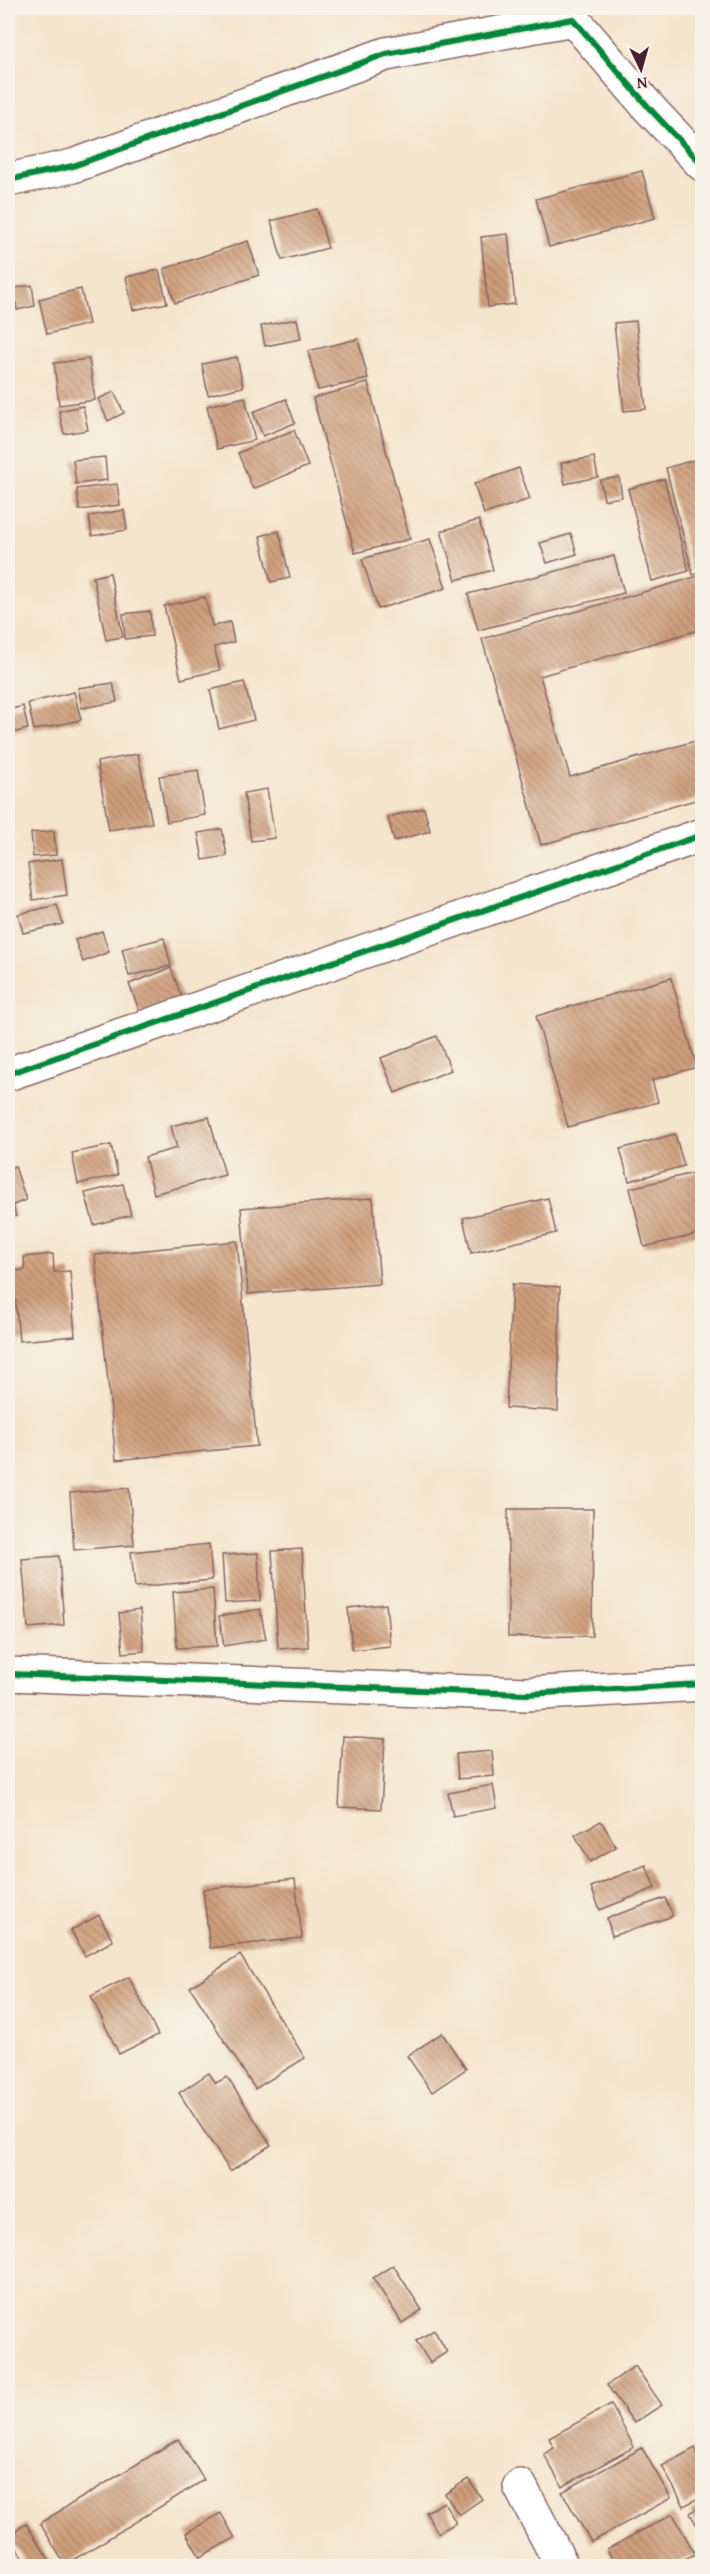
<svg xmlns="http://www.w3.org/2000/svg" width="710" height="2574" viewBox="0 0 710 2574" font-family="'Gentium Book Plus',serif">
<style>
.building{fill:url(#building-back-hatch)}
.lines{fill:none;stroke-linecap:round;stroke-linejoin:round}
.street-casing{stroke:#866463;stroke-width:36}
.street{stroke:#fff;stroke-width:33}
.cycleway-casing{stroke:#f7f3e8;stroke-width:10}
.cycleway{stroke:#00873e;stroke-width:6}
</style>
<defs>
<pattern id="building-back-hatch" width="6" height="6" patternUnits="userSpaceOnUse" patternTransform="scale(1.5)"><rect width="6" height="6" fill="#ce9f7c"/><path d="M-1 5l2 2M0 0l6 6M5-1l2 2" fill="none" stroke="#a98166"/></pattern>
</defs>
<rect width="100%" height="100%" fill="#f7f3e8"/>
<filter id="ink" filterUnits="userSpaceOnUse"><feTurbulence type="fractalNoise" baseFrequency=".0167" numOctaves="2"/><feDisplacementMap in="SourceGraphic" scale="12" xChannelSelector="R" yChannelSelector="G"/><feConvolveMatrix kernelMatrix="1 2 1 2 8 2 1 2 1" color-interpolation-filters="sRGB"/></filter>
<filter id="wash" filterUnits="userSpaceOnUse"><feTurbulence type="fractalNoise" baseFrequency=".008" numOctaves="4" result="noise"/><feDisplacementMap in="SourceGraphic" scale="24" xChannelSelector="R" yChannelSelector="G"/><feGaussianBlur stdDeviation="1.35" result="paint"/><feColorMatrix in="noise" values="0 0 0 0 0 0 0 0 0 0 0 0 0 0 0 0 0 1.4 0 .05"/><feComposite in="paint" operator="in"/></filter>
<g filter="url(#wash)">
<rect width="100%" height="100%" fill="#f5e4cc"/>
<g id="blocks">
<g class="building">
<path d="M642,171L655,218L549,247L536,199Z"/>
<path d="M317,209L328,248L282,260L271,221Z"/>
<path d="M508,234L515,304L488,307L481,237Z"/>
<path d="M248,241L259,275L175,303L164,269Z"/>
<path d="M159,270L167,303L133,310L126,277Z"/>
<path d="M32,285L35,306L17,310L14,288Z"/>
<path d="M81,289L89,324L47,334L39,299Z"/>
<path d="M297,319L301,339L265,346L261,326Z"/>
<path d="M636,321L646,409L624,411L614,323Z"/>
<path d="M358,339L368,379L318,390L308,351Z"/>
<path d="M237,357L243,387L208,395L202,364Z"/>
<path d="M89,359L95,400L59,405L54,363Z"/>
<path d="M368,383L410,539L355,553L313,398Z"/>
<path d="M114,392L124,413L108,421L98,399Z"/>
<path d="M245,397L255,440L217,449L207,406Z"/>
<path d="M286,399L295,423L263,436L253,412Z"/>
<path d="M83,406L88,430L64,434L59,411Z"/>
<path d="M294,430L308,466L253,489L238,453Z"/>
<path d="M105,457L107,480L76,484L73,460Z"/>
<path d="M594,457L598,477L565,484L561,463Z"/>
<path d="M701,458L702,572L693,575L666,468Z"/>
<path d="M519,468L530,499L484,514L474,484Z"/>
<path d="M619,477L622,497L604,500L600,480Z"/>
<path d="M664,479L689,571L652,581L628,489Z"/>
<path d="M117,484L120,505L79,510L77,489Z"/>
<path d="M124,510L127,530L92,536L89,516Z"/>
<path d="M479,520L493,570L456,580L441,531Z"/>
<path d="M279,531L290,578L271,582L260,536Z"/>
<path d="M571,534L577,554L547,563L540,543Z"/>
<path d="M430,539L446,588L378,609L362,559Z"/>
<path d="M614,556L624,593L478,630L468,594Z"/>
<path d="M110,573L123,637L106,640L93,577Z"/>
<path d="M702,575V629L540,676L570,777L702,739V798L541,845L482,639Z"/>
<path d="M205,597L212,626L230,622L234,642L214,647L220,670L181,679L164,606Z"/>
<path d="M150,611L152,636L125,639L123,614Z"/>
<path d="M244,682L254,720L219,729L210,690Z"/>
<path d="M113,683L117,702L82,708L78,688Z"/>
<path d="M74,692L81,720L34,730L28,703Z"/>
<path d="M23,706L28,729L8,734V710Z"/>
<path d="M138,754L152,823L109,830L97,762Z"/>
<path d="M198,770L205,815L167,822L159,776Z"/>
<path d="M267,789L275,838L251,841L244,793Z"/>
<path d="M424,808L430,831L394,841L388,817Z"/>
<path d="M222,829L227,856L203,860L198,833Z"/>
<path d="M54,831L56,855L33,857L31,833Z"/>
<path d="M62,859L67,895L33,900L28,864Z"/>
<path d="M57,905L63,924L23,933L18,914Z"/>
<path d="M102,931L109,952L83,962L75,940Z"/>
<path d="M164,938L171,966L129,976L122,949Z"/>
<path d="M171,968L182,998L140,1013L129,984Z"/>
<path d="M671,978L697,1067L652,1080L658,1102L568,1127L536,1016Z"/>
<path d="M437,1036L451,1070L395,1093L381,1058Z"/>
<path d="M209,1117L225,1175L154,1194L145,1157L177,1148L171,1126Z"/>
<path d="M675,1134L684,1166L629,1181L620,1149Z"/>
<path d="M111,1145L118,1175L78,1184L72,1153Z"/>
<path d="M15,1166L26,1200L13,1205L16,1216L8,1219V1169Z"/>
<path d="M702,1171V1233L644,1247L630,1188Z"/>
<path d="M123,1184L131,1215L94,1225L85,1193Z"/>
<path d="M373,1198L380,1284L248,1294L241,1208Z"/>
<path d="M548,1198L556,1233L471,1253L463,1218Z"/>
<path d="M237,1241L257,1446L116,1460L95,1255Z"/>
<path d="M53,1254L54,1272L70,1271L75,1336L19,1341L13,1271L25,1270L24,1257Z"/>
<path d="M512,1284L560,1287L558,1411L506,1408Z"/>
<path d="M129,1488L134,1545L74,1550L70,1493Z"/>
<path d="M508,1509H593L592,1636L508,1637Z"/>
<path d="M209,1544L212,1580L135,1587L131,1552Z"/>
<path d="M302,1549L308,1647L278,1649L272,1551Z"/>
<path d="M258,1553L260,1601L225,1603L222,1555Z"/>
<path d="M59,1556L64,1625L28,1628L22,1559Z"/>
<path d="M213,1589L217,1646L177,1648L173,1592Z"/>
<path d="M386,1604L390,1646L352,1650L348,1608Z"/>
<path d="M260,1609L266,1639L224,1646L219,1616Z"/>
<path d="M140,1610L144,1651L123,1653L119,1613Z"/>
<path d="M343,1736L385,1739L381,1809L339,1807Z"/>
<path d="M492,1751L494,1776L458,1779L456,1754Z"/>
<path d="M493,1785L497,1808L453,1816L448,1793Z"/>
<path d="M601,1821L616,1847L590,1862L575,1835Z"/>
<path d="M646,1865L655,1888L600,1910L591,1887Z"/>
<path d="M295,1879L302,1938L210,1948L203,1889Z"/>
<path d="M665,1898L673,1916L612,1936L607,1918Z"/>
<path d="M99,1915L113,1941L85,1956L71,1930Z"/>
<path d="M240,1955L305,2058L255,2089L190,1987Z"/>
<path d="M129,1977L158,2035L119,2054L91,1996Z"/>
<path d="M442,2033L466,2069L432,2092L407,2056Z"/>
<path d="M209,2073L216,2083L227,2077L271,2145L230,2171L179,2093Z"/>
<path d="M393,2265L422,2310L402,2323L373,2278Z"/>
<path d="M434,2330L447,2352L430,2363L416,2341Z"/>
<path d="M635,2366L662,2405L634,2423L607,2385Z"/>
<path d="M611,2404L634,2447L562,2487L544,2454L554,2448L549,2438Z"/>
<path d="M178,2439L204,2480L65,2565L40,2523Z"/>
<path d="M642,2448L671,2498L591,2542L562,2492Z"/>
<path d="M695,2448L702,2461V2496L684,2506L662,2466Z"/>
<path d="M468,2479L482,2499L459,2515L445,2494Z"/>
<path d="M444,2502L456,2523L438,2533L426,2512Z"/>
<path d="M702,2505V2535L690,2513Z"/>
<path d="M221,2513L235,2538L200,2557L186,2533Z"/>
<path d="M673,2514L695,2554L672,2566H616L607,2549Z"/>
<path d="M26,2524L52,2564L48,2566H28L8,2535Z"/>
<path d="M702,2559V2566H688Z"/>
</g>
</g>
</g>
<g filter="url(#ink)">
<use href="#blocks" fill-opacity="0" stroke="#866463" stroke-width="1.5"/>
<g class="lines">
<defs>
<g id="street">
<path d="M8,180L73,166L386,54L573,19L650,109L702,164"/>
<path d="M8,1074L702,835"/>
<path d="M8,1674L526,1694L702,1684"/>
<path d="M520,2486L562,2566"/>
</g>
</defs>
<use href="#street" class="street-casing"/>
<use href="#street" class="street"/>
<defs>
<g id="cycleway">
<path d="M8,180L73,166L386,54L573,19L650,109L702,164"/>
<path d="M8,1074L702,835"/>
<path d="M8,1674L526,1694L702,1684"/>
</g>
</defs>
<use href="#cycleway" class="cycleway-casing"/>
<use href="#cycleway" class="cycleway"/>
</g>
</g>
<rect width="710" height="2574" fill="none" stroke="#f7f3e8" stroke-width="30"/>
<g transform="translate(641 69) rotate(175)" stroke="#f7f3e8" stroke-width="4.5" paint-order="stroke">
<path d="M0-4.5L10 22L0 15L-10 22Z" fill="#4a1f2b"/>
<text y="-9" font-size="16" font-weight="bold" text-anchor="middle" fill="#4a1f2b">N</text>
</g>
</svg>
